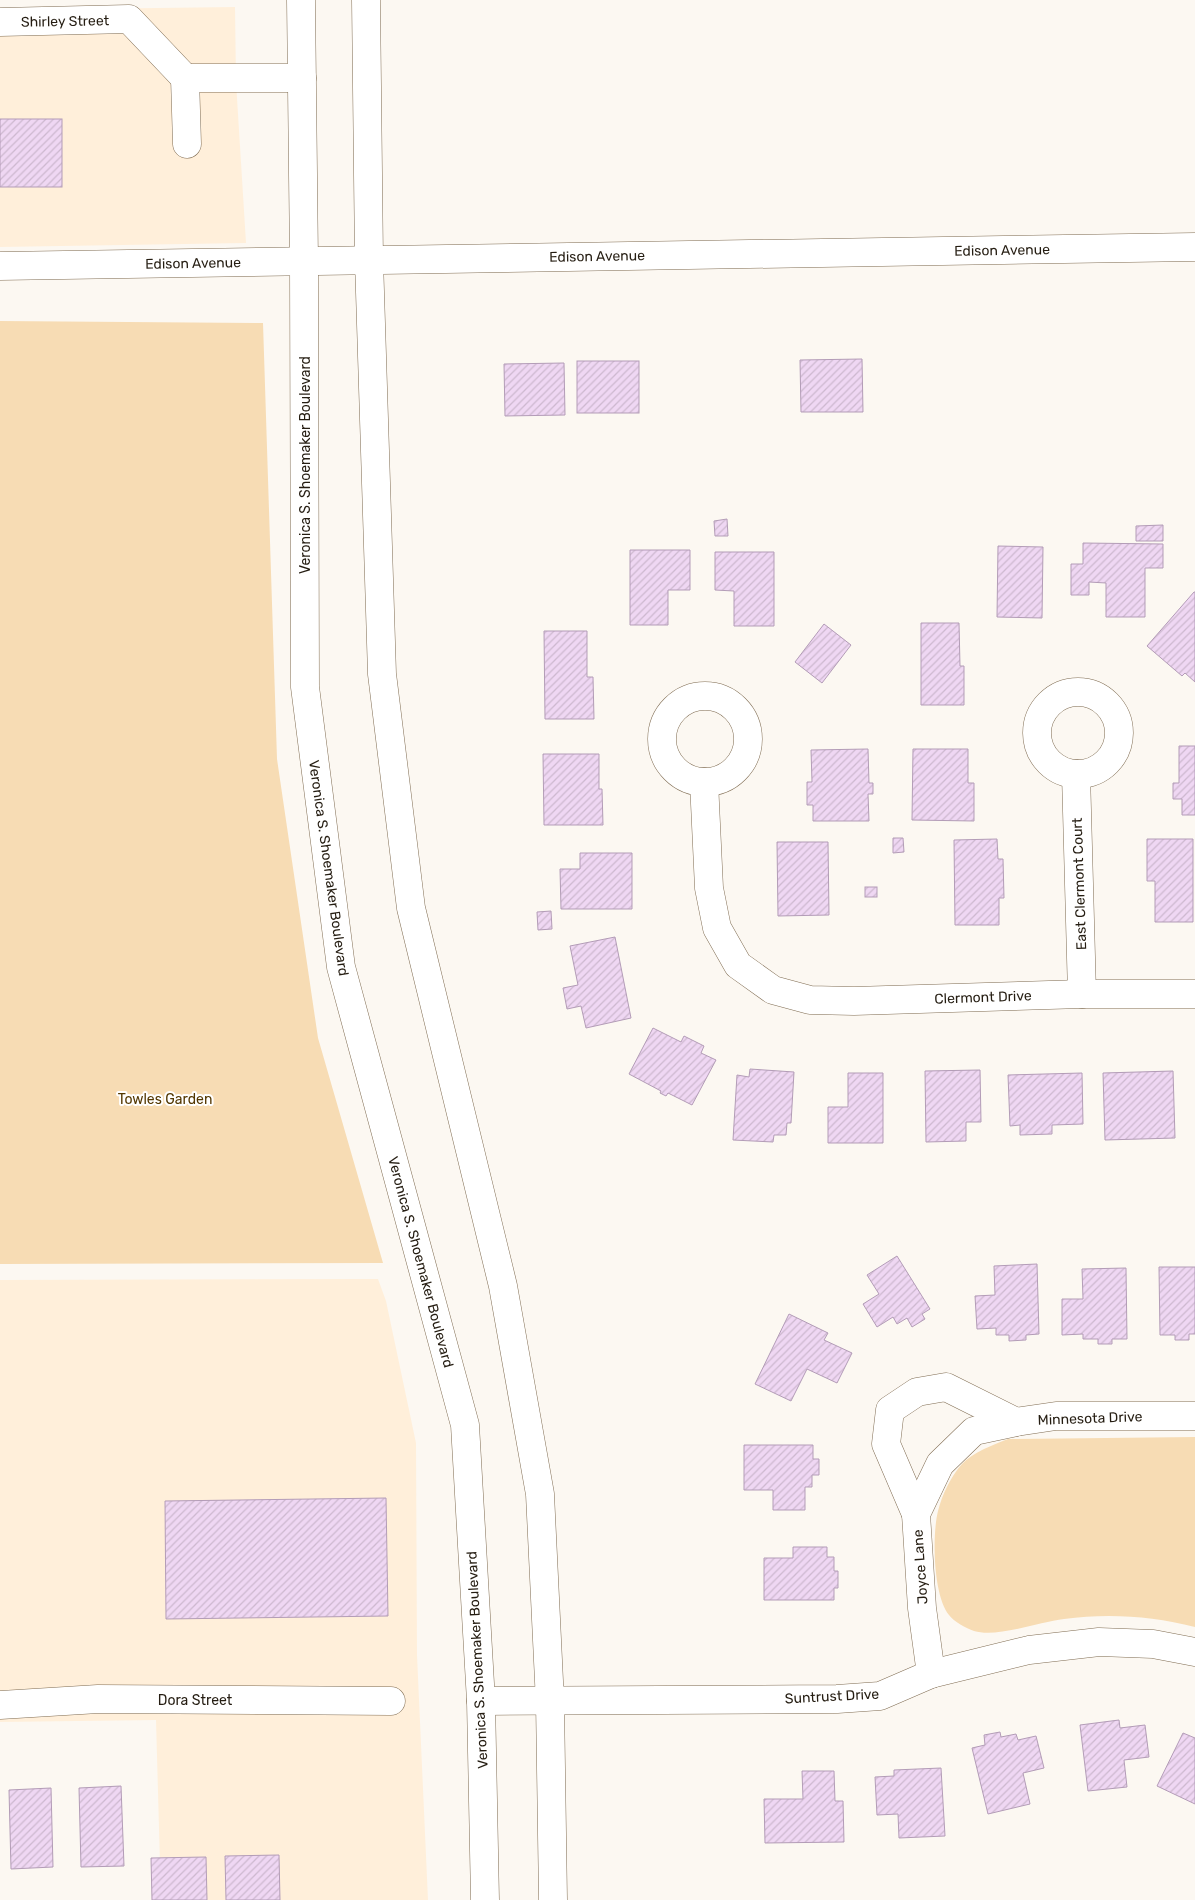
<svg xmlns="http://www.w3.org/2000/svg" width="1195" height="1900" viewBox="0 0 1195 1900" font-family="Rubik,sans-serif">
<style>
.built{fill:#ffefda}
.park{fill:#f7dcb4}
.building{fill:url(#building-hatch);stroke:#b39cb7}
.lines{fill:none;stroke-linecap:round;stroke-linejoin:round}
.minor-casing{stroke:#806d53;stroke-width:29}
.minor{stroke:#fff;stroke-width:28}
.labels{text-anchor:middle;stroke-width:4;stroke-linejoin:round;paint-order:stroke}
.street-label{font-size:14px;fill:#251d12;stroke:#fff}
.park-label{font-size:14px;fill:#533701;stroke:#fff}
</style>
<defs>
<pattern id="building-hatch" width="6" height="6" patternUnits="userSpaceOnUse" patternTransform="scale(1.25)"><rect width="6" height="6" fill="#efd7f3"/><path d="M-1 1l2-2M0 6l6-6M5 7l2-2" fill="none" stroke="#cdb8cf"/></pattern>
</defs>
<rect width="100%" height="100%" fill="#fcf8f2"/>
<g class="built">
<path d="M235,7L236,82L246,243L0,247V10Z"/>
<path d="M378,1279L386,1301L416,1443L417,1655L428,1900H161L156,1720L0,1722V1280Z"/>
</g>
<g class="park">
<path d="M0,321L263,323L277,759L318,1038L383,1263L0,1264Z"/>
<path d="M1195,1437V1627C1152,1616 1108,1613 1064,1619C1039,1622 997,1638 974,1631C966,1628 954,1622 949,1615C933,1595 932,1535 938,1511C942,1495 951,1476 962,1464C973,1452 993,1445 1008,1439Z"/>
</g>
<g class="building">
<rect x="0" y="119" width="62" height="68"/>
<path d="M862,359L863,412H801L800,360Z"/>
<rect x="577" y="361" width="62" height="52"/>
<path d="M564,363L565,415L505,416L504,364Z"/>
<path d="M727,519L728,536H715L714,521Z"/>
<path d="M1163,525V541H1136V526Z"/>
<path d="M1083,543L1163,544V568H1145V617H1106V583L1089,582V595H1071V564H1083Z"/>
<path d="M998,546L1043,547L1042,618L997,617Z"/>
<path d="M630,550H690V590H668V625H630Z"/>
<path d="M715,552H774V626H734V591L715,590Z"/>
<path d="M1194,592H1195V682L1185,673L1182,676L1147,646Z"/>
<path d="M921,623H959L960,666H964V705H921Z"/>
<path d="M824,624L851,645L822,683L795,662Z"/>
<path d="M544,631H587V677H593L594,719H545Z"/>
<path d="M1179,746H1195V815H1182V799H1173V783H1179Z"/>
<path d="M868,749L869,783H873V794H868L869,821H813V805H807V782H812L811,750Z"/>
<path d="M913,749H968V783H974V821L912,820Z"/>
<path d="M543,754H599V789H602L603,825H544Z"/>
<path d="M893,838H903L904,852L893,853Z"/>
<path d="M997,839L998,859H1003L1004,898H999V925H955L954,840Z"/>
<path d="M1147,839H1193V922H1155V881H1147Z"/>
<path d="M777,842H828L829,915L778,916Z"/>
<path d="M580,853H632V909H561L560,869H580Z"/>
<rect x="865" y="887" width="12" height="10"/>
<path d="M551,911L552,929L538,930L537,912Z"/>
<path d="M615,937L631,1018L586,1028L581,1006L567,1009L563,988L578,985L570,946Z"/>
<path d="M653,1028L681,1042L684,1036L704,1046L701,1053L716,1060L692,1105L668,1093L666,1096L660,1093L661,1091L629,1074Z"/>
<path d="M750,1069L794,1072L791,1123H787L786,1135H774L773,1142L733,1140L737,1075L749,1077Z"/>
<path d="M980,1070L981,1122H966V1141L926,1142L925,1071Z"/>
<path d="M1173,1071L1175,1138L1105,1140L1103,1073Z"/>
<path d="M848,1073H883V1143H828V1107H848Z"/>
<path d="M1082,1073L1083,1124L1052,1125V1134L1020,1135V1125L1010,1126L1008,1075Z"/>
<path d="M897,1256L930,1309L922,1314L925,1319L912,1327L907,1318L897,1324L893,1317L877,1327L863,1304L879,1294L867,1275Z"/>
<path d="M1037,1264L1039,1334L1026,1335V1340L1009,1341V1335H996V1328L977,1329L975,1296L995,1295L994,1266Z"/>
<path d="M1159,1267H1195V1334H1189V1340H1175V1335H1160Z"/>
<path d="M1126,1268L1127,1339H1112V1344H1098V1339H1083V1334L1062,1335V1299H1083L1082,1269Z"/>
<path d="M789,1314L828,1333L824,1340L852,1353L837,1383L807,1369L791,1401L755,1384Z"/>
<path d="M744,1445H813V1459H819V1475H812V1487H805V1510H773V1490H744Z"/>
<path d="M386,1498L388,1616L166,1619L165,1501Z"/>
<path d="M793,1547H827V1557H834V1571H838V1588H834V1600H764V1558H793Z"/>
<path d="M1119,1720L1120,1728L1145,1725L1149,1757L1124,1760L1127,1787L1088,1791L1080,1725Z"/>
<path d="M1000,1732L1001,1737L1016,1734L1018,1740L1036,1736L1044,1768L1023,1773L1030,1804L988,1814L972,1748L985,1745L984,1735Z"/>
<path d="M1183,1733L1195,1738V1804L1157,1786Z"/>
<path d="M941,1768L945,1836L899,1838L898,1814L877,1815L875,1777L894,1776V1770Z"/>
<path d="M802,1771H834L835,1801H843L844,1842L765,1843L764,1799H803Z"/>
<path d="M121,1786L124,1866L81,1867L79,1788Z"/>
<path d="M51,1788L53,1867L11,1869L9,1790Z"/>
<path d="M279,1855L280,1900H226L225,1856Z"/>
<path d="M206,1857L207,1900H152L151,1858Z"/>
</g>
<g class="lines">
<defs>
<g id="minor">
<path d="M301,0L304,261L305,687L341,967L465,1425L481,1701L485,1900"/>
<path d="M366,0L369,260L382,674L411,908L503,1286L540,1494L550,1702L553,1900"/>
<path d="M0,22L129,19L185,78"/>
<path d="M187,144L185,78H302"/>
<path d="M0,266L1195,247"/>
<circle cx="1078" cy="733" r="41"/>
<circle cx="705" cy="739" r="43"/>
<path d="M1076,774L1082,994"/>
<path d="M704,782L709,888L717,928L738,965L773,990L810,1000L854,1001L1082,994H1195"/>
<path d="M916,1514L886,1444L890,1410L917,1392L946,1387L1016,1422"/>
<path d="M931,1674L922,1608L916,1514L940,1464L974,1431L1016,1422L1056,1416H1195"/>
<path d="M481,1701L837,1699L880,1696L931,1674L1029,1650L1099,1642L1153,1644L1195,1652"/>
<path d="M0,1705L98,1699L391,1701"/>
</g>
</defs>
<use href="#minor" class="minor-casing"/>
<use href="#minor" class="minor"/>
</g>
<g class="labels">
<g class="street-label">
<text transform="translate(65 21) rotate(-1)" y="5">Shirley Street</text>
<text transform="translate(1002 250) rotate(-1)" y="5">Edison Avenue</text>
<text transform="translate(597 256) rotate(-1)" y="5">Edison Avenue</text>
<text transform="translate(193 263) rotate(-1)" y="5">Edison Avenue</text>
<text transform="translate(305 465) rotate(-90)" y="5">Veronica S. Shoemaker Boulevard</text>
<text transform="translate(329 868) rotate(82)" y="5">Veronica S. Shoemaker Boulevard</text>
<text transform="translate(1079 884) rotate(-92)" y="5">East Clermont Court</text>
<text transform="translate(983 997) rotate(-2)" y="5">Clermont Drive</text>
<text transform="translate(421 1262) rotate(75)" y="5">Veronica S. Shoemaker Boulevard</text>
<text transform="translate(1090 1418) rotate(-2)" y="5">Minnesota Drive</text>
<text transform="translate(920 1567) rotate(-94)" y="5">Joyce Lane</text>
<text transform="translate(477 1660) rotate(-93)" y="5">Veronica S. Shoemaker Boulevard</text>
<text transform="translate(832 1696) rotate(-3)" y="5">Suntrust Drive</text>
<text x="195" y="1705">Dora Street</text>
</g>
<g class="park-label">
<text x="165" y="1104">Towles Garden</text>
</g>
</g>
</svg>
